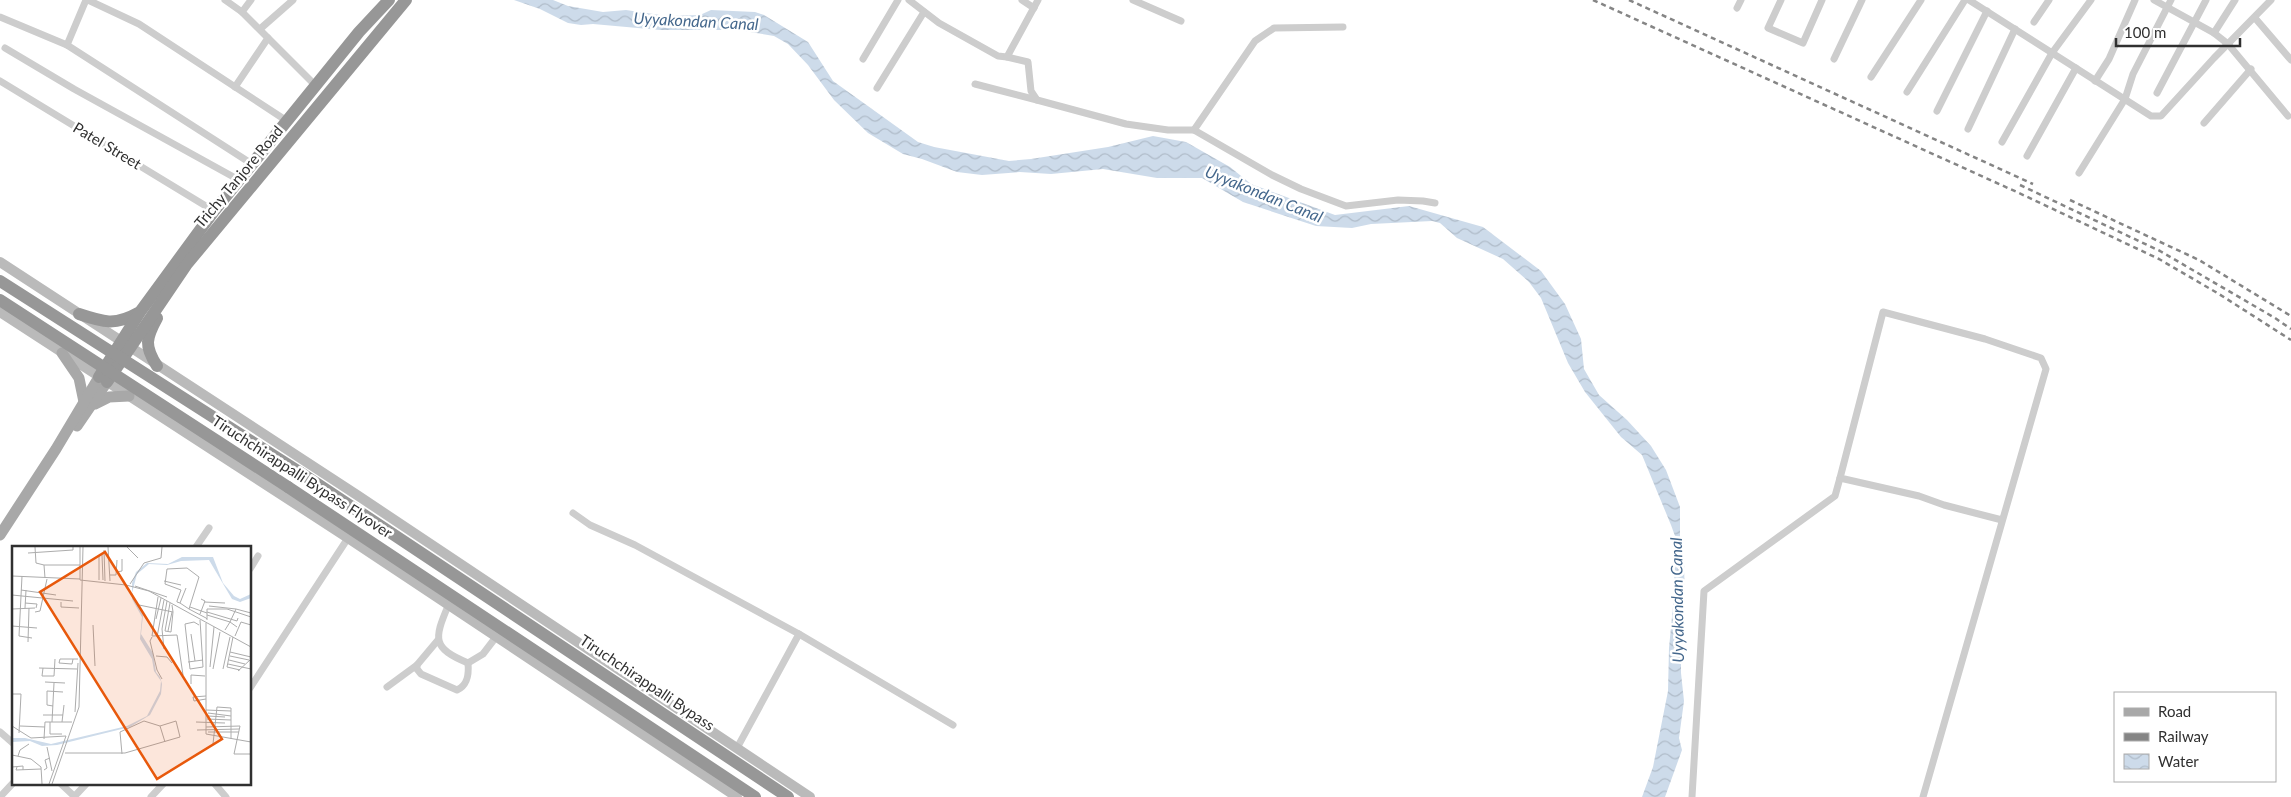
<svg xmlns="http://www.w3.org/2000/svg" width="2291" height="797" viewBox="0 0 2291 797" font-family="Lato,sans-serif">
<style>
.water{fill:url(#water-waves)}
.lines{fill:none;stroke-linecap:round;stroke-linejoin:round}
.street{stroke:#cdcdcd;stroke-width:7}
.secondary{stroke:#bababa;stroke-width:10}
.primary{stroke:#a8a8a8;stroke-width:11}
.highway{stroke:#979797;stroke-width:12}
.rail{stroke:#858585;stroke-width:2.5;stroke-dasharray:5 4;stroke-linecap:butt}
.highway-bridge{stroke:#979797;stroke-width:12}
.labels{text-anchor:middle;stroke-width:5;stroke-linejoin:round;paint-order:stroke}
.street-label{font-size:15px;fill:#303030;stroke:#fff}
.water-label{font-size:16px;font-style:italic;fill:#44678c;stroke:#fff}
.inset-road{fill:none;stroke:#acacac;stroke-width:1}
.view{fill:#e8590c;fill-opacity:0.15;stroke:#e8590c;stroke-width:2.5}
.inset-edge{fill:none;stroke:#303030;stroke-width:2.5}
</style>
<defs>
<pattern id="water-waves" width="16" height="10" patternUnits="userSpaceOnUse" patternTransform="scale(1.25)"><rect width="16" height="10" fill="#cddbea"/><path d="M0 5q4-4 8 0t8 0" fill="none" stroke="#b0bcc9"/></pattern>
</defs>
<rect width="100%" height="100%" fill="#fff"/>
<path class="water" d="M514,0H553L568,6L603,12L626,10L667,16L700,15L711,10L755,12L764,15L808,42L833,81L918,142L934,147L1009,161L1031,159L1108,147L1153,136L1186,142L1230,167L1251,184L1335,215L1409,206L1483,227L1541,271L1565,304L1581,339L1584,369L1599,395L1627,420L1651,446L1666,470L1680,507V545L1684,558L1685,615L1681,643V673L1684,701L1679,738L1682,750L1665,797H1642L1653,767L1668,691L1669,648L1674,596L1675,536L1671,525L1642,455L1621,437L1585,392L1568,363L1541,298L1529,282L1503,259L1457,238L1440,223L1432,221L1371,224L1352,228L1316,226L1243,202L1202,178H1157L1103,169L1051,174L1020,172L982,175L957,172L922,159L903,154L868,133L834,100L808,65L788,44L774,36L738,30H660L593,24L581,25L568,23L540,9Z"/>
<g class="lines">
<g class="street">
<path d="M88,0L139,24L287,121"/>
<path d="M225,0L242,12L268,38L235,87"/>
<path d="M909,0L939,23L998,56L1007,57L1038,0"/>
<path d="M1022,0L1034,8"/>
<path d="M1133,0L1181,21"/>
<path d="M1781,0L1768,28L1803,43L1822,0"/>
<path d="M1969,0L2151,116H2161L2214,58L2271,0"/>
<path d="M2154,0L2214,33L2228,44L2288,116"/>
<path d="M1737,8L1741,0"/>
<path d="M242,12L251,0"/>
<path d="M0,17L67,45L252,164"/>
<path d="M2255,18L2291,60"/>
<path d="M2034,22L2049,0"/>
<path d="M260,29L293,0"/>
<path d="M2214,33L2235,0"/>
<path d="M268,38L315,85"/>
<path d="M67,45L86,0"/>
<path d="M5,48L74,89L239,180"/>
<path d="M1007,57L1028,62L1031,91L1037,100L1126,124L1168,130H1194L1272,175L1301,189L1346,206L1398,200L1423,201L1435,203"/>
<path d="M863,59L898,0"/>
<path d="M1834,59L1862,0"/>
<path d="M1871,77L1921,0"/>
<path d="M0,81L214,211"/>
<path d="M2095,81L2109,59L2135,0"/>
<path d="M975,84L1037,100"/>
<path d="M877,88L924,12"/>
<path d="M1907,92L1965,0"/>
<path d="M2157,93L2206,0"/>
<path d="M1937,111L1987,11"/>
<path d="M2204,123L2251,69"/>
<path d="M1968,129L2015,29"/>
<path d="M1194,130L1255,41L1274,28L1343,27"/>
<path d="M2002,142L2052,53L2091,0"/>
<path d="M2027,156L2076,68"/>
<path d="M2079,173L2125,99L2133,74L2171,0"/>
<path d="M573,513L590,525L635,545L799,634L953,725"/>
<path d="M196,547L209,528"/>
<path d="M250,569L258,556"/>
<path d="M448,606C434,639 432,648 468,663L483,654L496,637"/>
<path d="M417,665L438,640"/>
<path d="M387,687L417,665V669L421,674L457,690C468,685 469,674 468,663"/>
<path d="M250,688L348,538"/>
<path d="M0,732L14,744"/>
<path d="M737,748L799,634"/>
<path d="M60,783L75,797"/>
<path d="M214,783L226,797"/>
<path d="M0,797L14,782"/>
<path d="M74,797L87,783"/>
<path d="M151,797L164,783"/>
<path d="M1692,797L1704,591L1835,496L1840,478"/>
<path d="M1923,797L2046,369L2041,358L1985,339L1883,312L1840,478L1919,496L1944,505L2002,520"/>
</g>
<g class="secondary">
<path d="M0,262L357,495L810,797"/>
<path d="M0,312L348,538L737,797"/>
</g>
<g class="primary">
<path d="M62,353L79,378L84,402"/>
<path d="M95,404L109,397L129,396"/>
<path d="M77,426L107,382"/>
<path d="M0,535L56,449L99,377"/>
</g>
<g class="highway">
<path d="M79,314C103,322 115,326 138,313"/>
<path d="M157,318C146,338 144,346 157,366"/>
<path d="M99,377L140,312L214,211L359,32L389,0"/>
<path d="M107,382L187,264L406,0"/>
<path d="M301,473L788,797"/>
<path d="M288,487L755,797"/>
</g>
<g class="rail">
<path d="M1593,0L2019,193L2159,259L2219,294L2291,340"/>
<path d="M1629,0L2033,184"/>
<path d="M2020,185L2160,251L2275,318L2291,329"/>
<path d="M2070,200L2199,260L2291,316"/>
</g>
<g class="highway-bridge">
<path d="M0,281L301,473"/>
<path d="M0,300L288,487"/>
</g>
</g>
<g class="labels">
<g class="street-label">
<text transform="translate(107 146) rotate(31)" y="5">Patel Street</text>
<text transform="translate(239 177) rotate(-50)" y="5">Trichy Tanjore Road</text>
<text transform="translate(302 477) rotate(33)" y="5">Tiruchchirappalli Bypass Flyover</text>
<text transform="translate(647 683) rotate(34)" y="5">Tiruchchirappalli Bypass</text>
</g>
<g class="water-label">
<text transform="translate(696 21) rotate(3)" y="6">Uyyakondan Canal</text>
<text transform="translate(1264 194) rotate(22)" y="6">Uyyakondan Canal</text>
<text transform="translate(1677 600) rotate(-91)" y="6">Uyyakondan Canal</text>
</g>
</g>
<g transform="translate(12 546)">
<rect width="239" height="239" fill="#fff"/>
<path d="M170,11H201L211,37L222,50L228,53L239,48V52L228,56L220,53L197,14L169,15L155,19L137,18L125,28L120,47L131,69L129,88L141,107L144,126L148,131L150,138L149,148L138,169L118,181L45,199L30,200L18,195L0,196V192H13L39,198L115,180L135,170L148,145L149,135L142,125L140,113L128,93L130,71L120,53V37L124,26L135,17L156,18Z" fill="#cddbea"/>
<path class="inset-road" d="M23,1L24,17L32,19L33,32M96,1L98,35M115,1L126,12M92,4L93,35M16,7L61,4V1M87,9V34M90,9L91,34M32,19H68M105,26L110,25V13M98,29H104L105,14M0,30L68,33M10,30L7,90L20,92M68,34V1M68,34L114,39L137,45L239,101M152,35L169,39M118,38L132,17L149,12L150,1M123,40L155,51M9,44L44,49M0,49L61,55M146,51L140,90L165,89L171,129M49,56V61L67,62M192,56L213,57M13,57L25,58L24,62M158,57L153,85L159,86L161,66M168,57L174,42M127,59L161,66L160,59M197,60L224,63M178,61L195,67M13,62L14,44M0,63L23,62M177,63L187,31L175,22L155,23L153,38L169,44L165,55V56L168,57L177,63L194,72L195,73M23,66L28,65L35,33M195,66L225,75L226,72M188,68L193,55L189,53M195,69L218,76L224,63L239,67M144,73L149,52M195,74V63H215L239,71M194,77V188L239,196M81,79L83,120M187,79L182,76L173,78L178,123L191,121L188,74M0,80L25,82M213,84L218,76L225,81M156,85L160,66M179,88L183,115M223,90L229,76L239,79M140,91L138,95L145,124L150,133M145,91L152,54M221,91L215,121L228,124M16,96L17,62M152,103L150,83L155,55M218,106L239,111M144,110L155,111L160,117M218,110L237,114M61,113H48L47,117L60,118L61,113H66M217,114L233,118M176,116L191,114M216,118L239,123M198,121L202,81M27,122L65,123M31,122L30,130H42L43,113M201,123L208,86M211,123L218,91M226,125L238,114M33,136L53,137M179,138V129L193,130M0,148H9L7,187M194,150L181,151L182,155L194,153M41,160L35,159V145L51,146M194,164L219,165M63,166L66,117M196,167L219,170M31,169H51M196,170L213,171M195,173L219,174M38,176V188H50M40,176L42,137M50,176L52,159M184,176L213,177M0,180L19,192L54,190M8,180L33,181M194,181L228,180L222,208H239M185,184L227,183M196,186H227M32,193L33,176H60M201,198L205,161L219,162V193M35,201L40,225M53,207H113L168,191L164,175L148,180L153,196M110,208L108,186L132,175L148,180M0,209L19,213L29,221L30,238M6,210L8,204L17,198M0,221L11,220V224M5,221L4,224L29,223M32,224L35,222L33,214L38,212M37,238L54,190M40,238L67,161L71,1"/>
<path class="view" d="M93,6L210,193L145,233L28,46Z"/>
<rect width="239" height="239" class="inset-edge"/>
</g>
<rect x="2114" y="692" width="162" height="90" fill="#ffffff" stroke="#acacac"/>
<rect x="2124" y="708" width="25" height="8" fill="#a8a8a8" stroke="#acacac"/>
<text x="2158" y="717" font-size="15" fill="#303030">Road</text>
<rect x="2124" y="733" width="25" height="8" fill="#858585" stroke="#acacac"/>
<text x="2158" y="742" font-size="15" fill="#303030">Railway</text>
<rect x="2124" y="754" width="25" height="15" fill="url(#water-waves)" stroke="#acacac"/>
<text x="2158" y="767" font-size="15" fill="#303030">Water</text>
<path d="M2116 38v8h124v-8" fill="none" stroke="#303030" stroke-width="2.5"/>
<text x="2124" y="38" font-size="15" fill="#303030" stroke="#ffffff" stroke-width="4" paint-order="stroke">100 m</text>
</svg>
